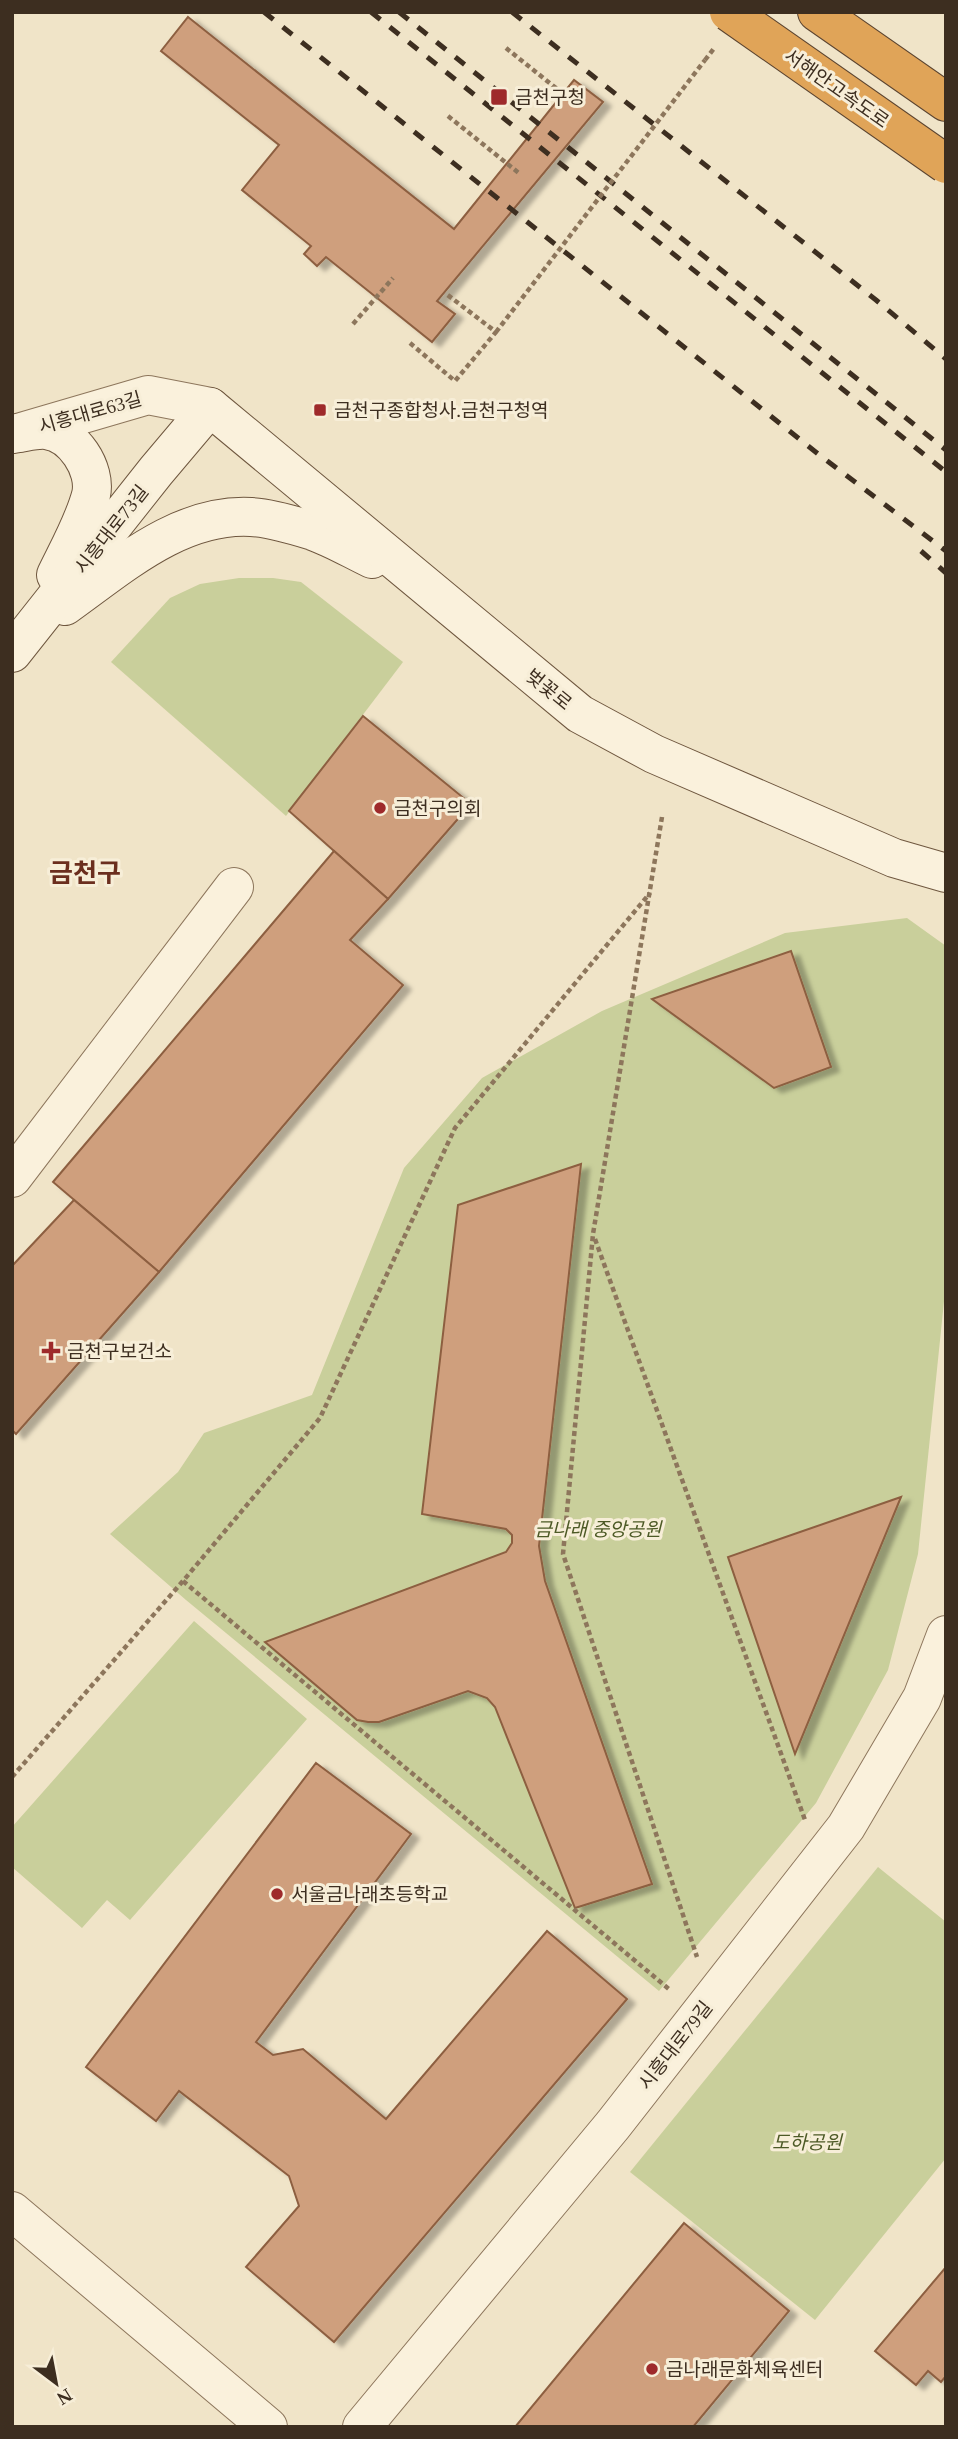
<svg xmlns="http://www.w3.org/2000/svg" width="958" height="2439" viewBox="0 0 958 2439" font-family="'Times New Roman','Noto Sans KR',serif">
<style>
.green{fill:#c9cf9b}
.building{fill:#cf9f7d;stroke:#8d5f41;stroke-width:2;filter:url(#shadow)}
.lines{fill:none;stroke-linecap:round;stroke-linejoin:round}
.street-casing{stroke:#8d765c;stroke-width:40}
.secondary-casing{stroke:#6f573f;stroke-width:40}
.highway-casing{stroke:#5b4430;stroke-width:40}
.path{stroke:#8d765c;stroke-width:4.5;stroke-dasharray:5 3.5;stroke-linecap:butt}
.street{stroke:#faf1dc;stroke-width:38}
.secondary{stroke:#faf1dc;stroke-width:38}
.highway{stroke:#e0a458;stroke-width:38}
.rail{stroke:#3d2e20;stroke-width:5;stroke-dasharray:12 12;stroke-linecap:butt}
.highway-bridge-casing{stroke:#5b4430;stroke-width:40;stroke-linecap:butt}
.path-bridge{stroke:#8d765c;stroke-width:4.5;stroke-dasharray:5 3.5;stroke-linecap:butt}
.highway-bridge{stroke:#e0a458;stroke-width:38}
.poi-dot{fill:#9e2a2b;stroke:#f7eed8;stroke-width:2.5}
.labels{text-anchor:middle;stroke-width:6;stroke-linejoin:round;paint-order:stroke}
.street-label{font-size:19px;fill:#3d2e20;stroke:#f7eed8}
.poi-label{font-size:19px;fill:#3d2e20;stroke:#f7eed8;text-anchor:start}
.park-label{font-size:19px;font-style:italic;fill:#4d5a26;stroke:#f7eed8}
.district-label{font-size:26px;font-weight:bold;fill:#6b2e1e;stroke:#f7eed8}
</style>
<defs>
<filter id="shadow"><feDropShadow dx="8" dy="4.5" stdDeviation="2" flood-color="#0004"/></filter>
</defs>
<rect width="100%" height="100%" fill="#f0e4c8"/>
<g class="green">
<path d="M239,578H273L301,582L403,662L286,816L111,662L170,598L200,584Z"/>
<path d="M907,918L946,946V1282L918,1554L888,1670L816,1803L659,1991L186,1600L110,1534L178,1472L204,1433L312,1395L404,1168L482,1078L602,1011L785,933Z"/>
<path d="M194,1621L307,1719L130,1920L107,1900L82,1928L12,1867V1827Z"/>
<path d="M878,1867L946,1922V2158L815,2320L630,2172Z"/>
</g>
<g class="building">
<path d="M188,17L454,229L574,80L603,102L437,301L455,314L432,342L326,257L317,266L304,254L311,246L242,190L279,145L161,51Z"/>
<path d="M363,716L471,804L388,899L289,811Z"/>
<path d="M334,851L388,899L350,940L403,985L159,1272L53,1182Z"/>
<path d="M791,951L831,1067L774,1088L652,999Z"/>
<path d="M581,1164L539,1546L545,1581L652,1884L575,1908L495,1707L487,1698L468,1691L379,1722H368L357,1720L265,1642L506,1552L512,1543V1535L506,1529L422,1514L458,1205Z"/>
<path d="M74,1200L159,1272L16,1434L12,1430V1266Z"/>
<path d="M901,1497L795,1754L728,1557Z"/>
<path d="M316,1763L411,1834L256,2042L273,2055L303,2049L386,2119L547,1931L627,1999L334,2342L246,2267L299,2206L289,2176L179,2091L156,2121L86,2067Z"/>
<path d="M684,2223L789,2311L693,2427H515Z"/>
<path d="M946,2267V2376L941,2382L928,2371L916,2385L875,2351Z"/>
</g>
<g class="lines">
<defs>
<g id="street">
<path d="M18,433L148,395L210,407"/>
<path d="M12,1178L234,887"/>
<path d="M12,2211L268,2427"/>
<path d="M362,2427L613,2125L846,1827L922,1698L946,1635"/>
</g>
<g id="secondary">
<path d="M13,434C23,433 36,429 46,430C73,433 97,469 91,495C84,522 68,550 56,575"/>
<path d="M65,606C120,567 179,513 251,517C271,518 294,525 313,531C333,538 353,550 372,559"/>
<path d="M12,653L156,471L210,407L580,714L654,754L894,858L946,873"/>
</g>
<path id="highway" d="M817,12L946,102"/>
</defs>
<use href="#street" class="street-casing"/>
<use href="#secondary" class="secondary-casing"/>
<use href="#highway" class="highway-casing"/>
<g class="path">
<path d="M506,48L577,105"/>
<path d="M705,60L715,47"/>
<path d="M448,116L520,174"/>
<path d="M353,324L393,278"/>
<path d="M410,343L455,381L496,332L445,293"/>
<path d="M662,817L593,1234L563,1554L697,1957"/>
<path d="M595,1239L805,1820"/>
<path d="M183,1581L670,1990"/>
<path d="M12,1777L183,1581L320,1418L455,1128L650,893"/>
</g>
<use href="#street" class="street"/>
<use href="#secondary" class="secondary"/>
<use href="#highway" class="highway"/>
<g class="rail">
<path d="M264,12L822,457L946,551"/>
<path d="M371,12L946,472"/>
<path d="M399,12L946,450"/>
<path d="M512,12L876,300L946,359"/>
<path d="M921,551L946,573"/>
</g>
<defs>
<path id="highway-bridge" d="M729,12L946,164"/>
</defs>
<use href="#highway-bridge" class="highway-bridge-casing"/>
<path class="path-bridge" d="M496,332L705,60"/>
<use href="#highway-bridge" class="highway-bridge"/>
</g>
<g class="poi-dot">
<rect x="490" y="88" width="18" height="18" rx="3.5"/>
<rect x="313" y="403" width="14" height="14" rx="3.5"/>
<circle cx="380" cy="808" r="7"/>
<path d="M47.5 1340.5h7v7h7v7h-7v7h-7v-7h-7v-7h7z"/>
<circle cx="277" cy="1894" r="7"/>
<circle cx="652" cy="2369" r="7"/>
</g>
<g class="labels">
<g class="street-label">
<text transform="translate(837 88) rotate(35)" y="7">서해안고속도로</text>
<text transform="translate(90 412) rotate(-16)" y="7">시흥대로63길</text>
<text transform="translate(111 529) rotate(-52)" y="7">시흥대로73길</text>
<text transform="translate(549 689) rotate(39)" y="7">벚꽃로</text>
<text transform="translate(675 2045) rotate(-52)" y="7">시흥대로79길</text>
</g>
<g class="poi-label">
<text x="515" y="104">금천구청</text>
<text x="334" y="417">금천구종합청사.금천구청역</text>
<text x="394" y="815">금천구의회</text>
<text x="67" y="1358">금천구보건소</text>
<text x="291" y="1901">서울금나래초등학교</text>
<text x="666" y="2376">금나래문화체육센터</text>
</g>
<g class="park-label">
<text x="598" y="1536">금나래 중앙공원</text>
<text x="807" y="2149">도하공원</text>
</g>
<g class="district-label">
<text x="85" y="882">금천구</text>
</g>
</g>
<rect width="958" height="2439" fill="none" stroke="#3d2e20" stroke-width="28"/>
<g transform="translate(56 2383) rotate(148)" stroke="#f7eed8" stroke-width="5" paint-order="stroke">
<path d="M0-5L12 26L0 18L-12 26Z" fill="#3d2e20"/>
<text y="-10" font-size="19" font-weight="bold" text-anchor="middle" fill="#3d2e20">N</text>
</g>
</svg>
